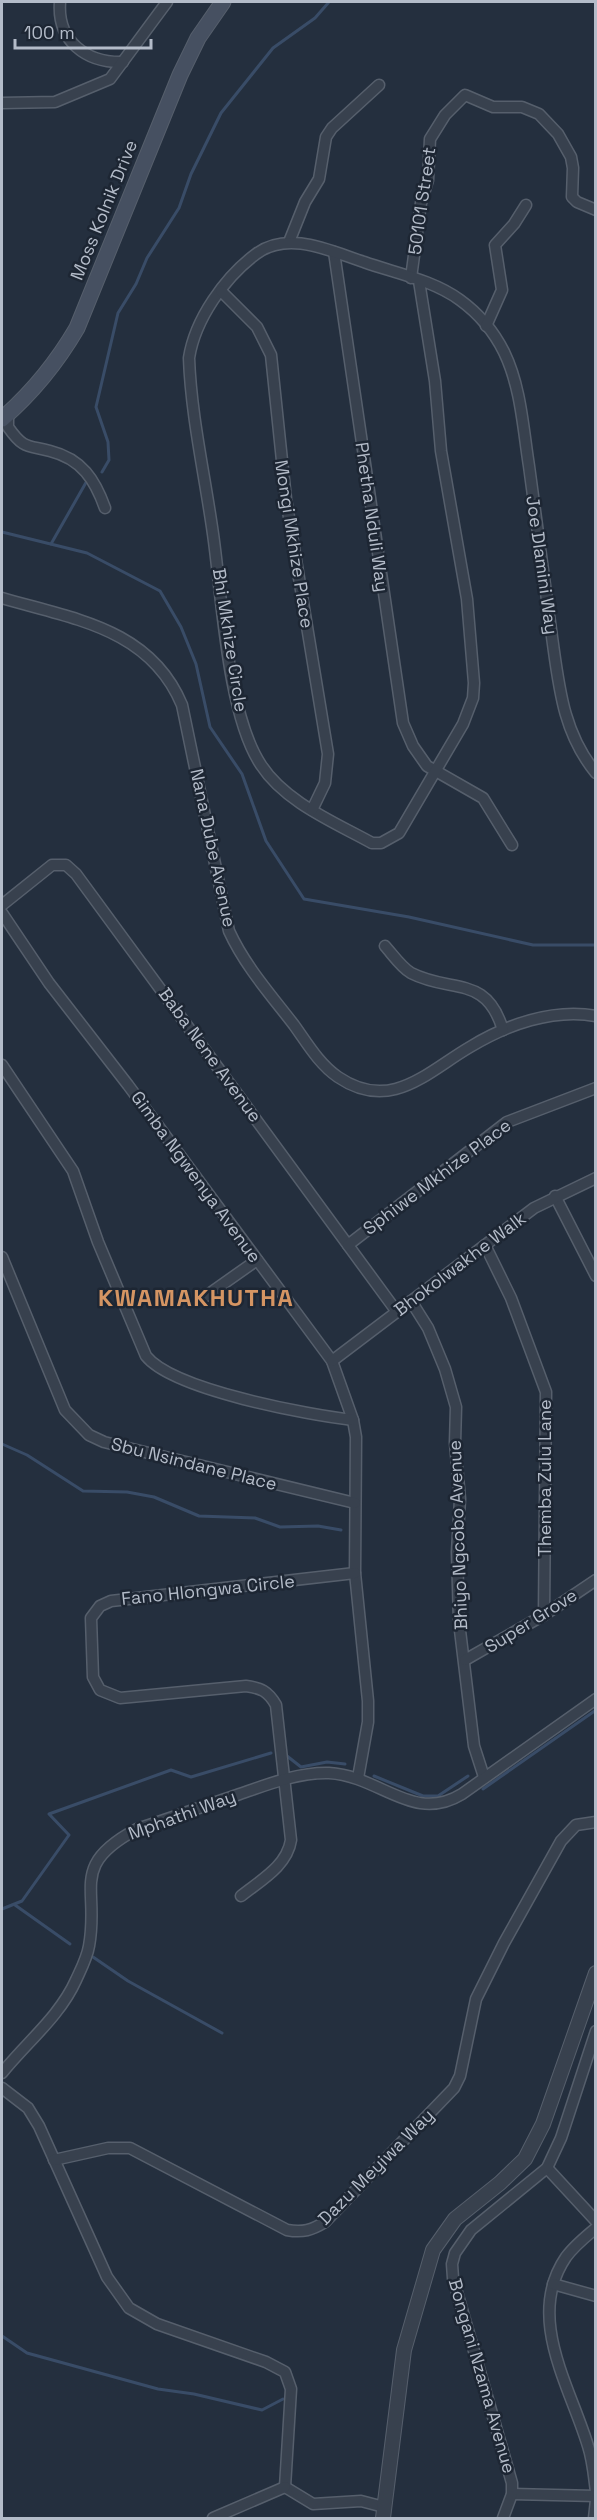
<svg xmlns="http://www.w3.org/2000/svg" width="597" height="2520" viewBox="0 0 597 2520" font-family="'Space Grotesk',sans-serif">
<style>
.lines{fill:none;stroke-linecap:round;stroke-linejoin:round}
.stream{stroke:#394c67;stroke-width:3}
.minor-casing{stroke:#565f6c;stroke-width:13}
.tertiary-casing{stroke:#565f6c;stroke-width:16}
.secondary-casing{stroke:#565f6c;stroke-width:17}
.minor{stroke:#38414e;stroke-width:10}
.tertiary{stroke:#38414e;stroke-width:14}
.secondary{stroke:#465061;stroke-width:15}
.labels{text-anchor:middle;stroke-width:5;stroke-linejoin:round;paint-order:stroke}
.street-label{font-size:18px;fill:#b4bcc9;stroke:#1d2633}
.district-label{font-size:24px;font-weight:bold;letter-spacing:1.5px;fill:#d59563;stroke:#1d2633}
</style>
<rect width="100%" height="100%" fill="#242f3e"/>
<g class="lines">
<g class="stream">
<path d="M102,472L109,460L108,442L96,407L118,313L136,284L147,258L179,208L191,174L221,113L273,48L315,18L329,2"/>
<path d="M2,532L87,553L160,591L181,627L196,664L210,727L242,774L266,841L304,899L409,917L533,945H596"/>
<path d="M51,544L88,479"/>
<path d="M2,1444L27,1455L83,1491L127,1492L154,1497L199,1516L255,1518L280,1527L318,1526L341,1530"/>
<path d="M287,1756L301,1767L327,1762L345,1764"/>
<path d="M374,1776L423,1796H438L468,1776"/>
<path d="M483,1789L596,1710"/>
<path d="M15,1905L70,1944"/>
<path d="M2,1909L22,1901L69,1835L49,1814L171,1770L191,1777L271,1753"/>
<path d="M93,1957L128,1981L222,2033"/>
<path d="M2,2336L27,2353L158,2389L194,2394L262,2410L283,2399"/>
</g>
<defs>
<g id="minor">
<path d="M60,2C57,41 86,63 123,62"/>
<path d="M2,103L55,102L110,79L167,2"/>
<path d="M289,242L305,202L319,179L326,137L332,128L379,85"/>
<path d="M334,252L403,723L413,746L427,766L483,798L512,845"/>
<path d="M411,278L421,203L428,180L430,139L445,115L465,95L493,107H522L539,114L558,134L571,157L573,168L572,197L577,202L596,210"/>
<path d="M419,281L435,381L441,451L467,599L474,683L473,698L463,724L399,833L381,843H372C334,822 285,802 261,765C227,714 222,596 213,534C205,476 191,416 189,358C195,319 225,277 256,254C288,230 330,251 364,262C395,273 433,280 460,300C478,313 494,332 504,352C521,387 523,428 529,466C537,523 544,580 552,637C559,687 563,733 596,773"/>
<path d="M221,291L257,327L271,355L286,499L328,754L325,783L312,810"/>
<path d="M486,326L502,290L495,245L514,224L526,205"/>
<path d="M8,414V427C24,450 28,445 50,451C82,459 95,480 105,508"/>
<path d="M2,598C73,619 150,628 182,705L229,931C245,966 271,995 294,1025C307,1043 319,1064 338,1077C391,1113 427,1072 470,1047C506,1025 553,1008 596,1016"/>
<path d="M2,905L52,865H66L76,874L397,1312"/>
<path d="M2,913L49,983L128,1085L332,1361L353,1420L356,1437L355,1573L368,1701V1722L358,1778"/>
<path d="M385,946C393,955 401,967 411,973C452,994 486,974 503,1030"/>
<path d="M2,1065L73,1171L98,1242L146,1356C173,1390 309,1415 353,1420"/>
<path d="M555,1196L596,1276"/>
<path d="M348,1245L507,1122L596,1088"/>
<path d="M485,1245L511,1298L546,1392L544,1615"/>
<path d="M2,1257L65,1410L89,1435L104,1442L128,1448L355,1503"/>
<path d="M206,1296L257,1260"/>
<path d="M411,1301L428,1328L445,1369L456,1407L455,1443L460,1499L457,1552L459,1622L474,1746L484,1777"/>
<path d="M332,1361L534,1208L596,1178"/>
<path d="M465,1660L544,1615L596,1580"/>
<path d="M241,1896C261,1880 287,1866 291,1840L276,1705C268,1691 261,1688 246,1686L120,1698L100,1690L93,1677L91,1618L100,1606L111,1601L355,1573"/>
<path d="M2,2073C26,2043 60,2016 76,1980C81,1969 87,1958 89,1946C100,1888 68,1866 137,1829C171,1818 204,1806 237,1795C266,1785 298,1772 329,1773C381,1776 413,1824 462,1794L596,1699"/>
<path d="M2,2088L28,2108L39,2126L107,2277L129,2308L157,2324L266,2362L285,2372L291,2389L285,2487"/>
<path d="M54,2160L108,2148H130L287,2230C303,2233 312,2230 325,2222L454,2088L460,2076L476,1999L504,1943L561,1841L576,1825L596,1822"/>
<path d="M547,2168L596,2221"/>
<path d="M596,2228C585,2237 574,2246 566,2257C525,2317 570,2386 588,2446C593,2461 594,2477 596,2492"/>
<path d="M553,2284L596,2296"/>
<path d="M285,2487L313,2504L361,2501L384,2507"/>
<path d="M512,2494L596,2496"/>
<path d="M213,2518L285,2487"/>
<path d="M503,2518L512,2494V2483L453,2278L452,2264L455,2253L471,2230L547,2168L561,2138L596,2031"/>
<path d="M594,2518L596,2500"/>
</g>
<path id="tertiary" d="M383,2518L404,2350L433,2250L455,2219L500,2183L525,2159L543,2124L596,1973"/>
<path id="secondary" d="M2,419C33,392 56,364 77,328L180,75L198,38L223,2"/>
</defs>
<use href="#minor" class="minor-casing"/>
<use href="#tertiary" class="tertiary-casing"/>
<use href="#secondary" class="secondary-casing"/>
<use href="#minor" class="minor"/>
<use href="#tertiary" class="tertiary"/>
<use href="#secondary" class="secondary"/>
</g>
<g class="labels">
<g class="street-label">
<text transform="translate(422 201) rotate(-82)" y="6">50101 Street</text>
<text transform="translate(104 210) rotate(-68)" y="6">Moss Kolnik Drive</text>
<text transform="translate(372 517) rotate(82)" y="6">Phetha Nduli Way</text>
<text transform="translate(294 544) rotate(81)" y="6">Mongi Mkhize Place</text>
<text transform="translate(542 565) rotate(82)" y="6">Joe Dlamini Way</text>
<text transform="translate(230 640) rotate(81)" y="6">Bhi Mkhize Circle</text>
<text transform="translate(213 848) rotate(78)" y="6">Nana Dube Avenue</text>
<text transform="translate(210 1055) rotate(54)" y="6">Baba Nene Avenue</text>
<text transform="translate(196 1177) rotate(54)" y="6">Gimba Ngwenya Avenue</text>
<text transform="translate(437 1177) rotate(-37)" y="6">Sphiwe Mkhize Place</text>
<text transform="translate(460 1264) rotate(-37)" y="6">Bhokolwakhe Walk</text>
<text transform="translate(194 1464) rotate(14)" y="6">Sbu Nsindane Place</text>
<text transform="translate(545 1478) rotate(-90)" y="6">Themba Zulu Lane</text>
<text transform="translate(458 1535) rotate(-92)" y="6">Bhiyo Ngcobo Avenue</text>
<text transform="translate(208 1590) rotate(-6)" y="6">Fano Hlongwa Circle</text>
<text transform="translate(531 1621) rotate(-32)" y="6">Super Grove</text>
<text transform="translate(182 1815) rotate(-20)" y="6">Mphathi Way</text>
<text transform="translate(376 2167) rotate(-45)" y="6">Dazu Meyiwa Way</text>
<text transform="translate(482 2376) rotate(74)" y="6">Bongani Nzama Avenue</text>
</g>
<g class="district-label">
<text x="196" y="1306">KWAMAKHUTHA</text>
</g>
</g>
<rect width="597" height="2520" fill="none" stroke="#b4bcc9" stroke-width="6"/>
<path d="M15 39v9h136v-9" fill="none" stroke="#b4bcc9" stroke-width="3"/>
<text x="24" y="39" font-size="18" fill="#b4bcc9" stroke="#1d2633" stroke-width="4.5" paint-order="stroke">100 m</text>
</svg>
